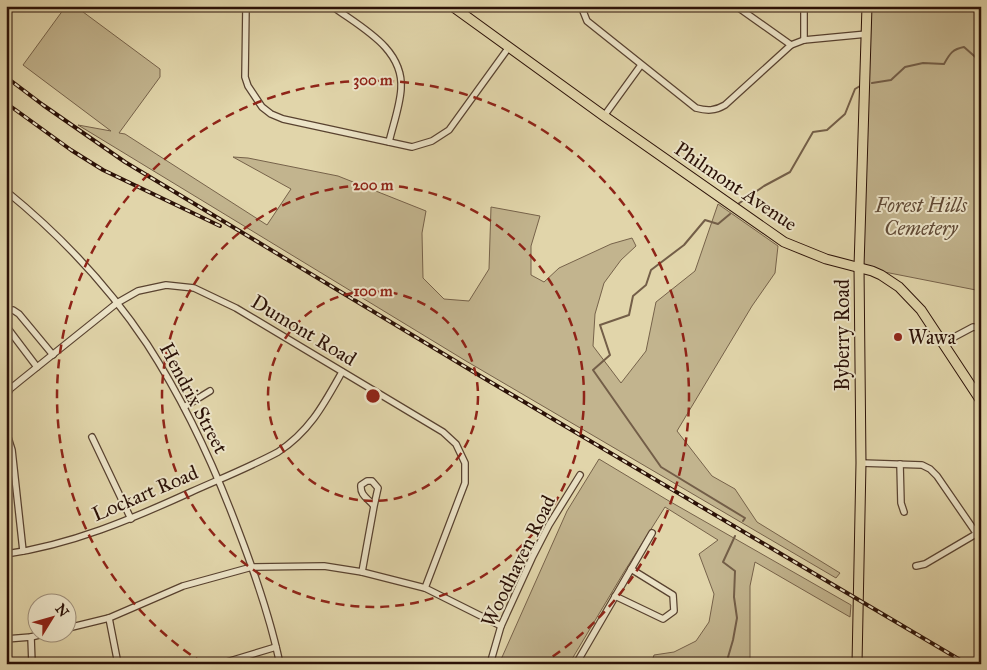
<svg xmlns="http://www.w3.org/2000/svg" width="987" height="670" viewBox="0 0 987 670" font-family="'IM FELL Great Primer',serif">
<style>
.green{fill:#c2b48e;stroke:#76624a}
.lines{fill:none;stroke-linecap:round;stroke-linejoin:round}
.stream{stroke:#735e48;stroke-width:2}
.minor-casing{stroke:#584230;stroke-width:8}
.primary-casing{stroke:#2b1107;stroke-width:11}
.minor{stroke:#ece4c8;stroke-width:5.5}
.primary{stroke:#e1d5aa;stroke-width:9}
.rail-casing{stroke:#2b1107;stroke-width:4}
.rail{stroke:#ece4c8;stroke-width:2;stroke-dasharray:5.5;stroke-linecap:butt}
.ring{fill:none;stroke:#8f2418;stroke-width:2.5;stroke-dasharray:9 6}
.poi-dot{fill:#8f2418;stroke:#ece4c8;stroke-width:2}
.labels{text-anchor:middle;stroke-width:4;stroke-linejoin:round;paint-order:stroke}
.street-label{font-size:20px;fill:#2b1107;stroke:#ece4c8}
.park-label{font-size:20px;font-style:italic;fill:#604a36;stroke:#ece4c8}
.poi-label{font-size:20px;fill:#2b1107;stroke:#ece4c8;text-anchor:start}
.centre{fill:#8f2418;stroke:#ece4c8;stroke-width:2.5}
.ring-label{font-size:15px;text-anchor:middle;font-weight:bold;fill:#8f2418;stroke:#ece4c8;stroke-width:4;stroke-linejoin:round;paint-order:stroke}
</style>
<rect width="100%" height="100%" fill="#e1d5aa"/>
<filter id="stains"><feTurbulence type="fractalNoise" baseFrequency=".004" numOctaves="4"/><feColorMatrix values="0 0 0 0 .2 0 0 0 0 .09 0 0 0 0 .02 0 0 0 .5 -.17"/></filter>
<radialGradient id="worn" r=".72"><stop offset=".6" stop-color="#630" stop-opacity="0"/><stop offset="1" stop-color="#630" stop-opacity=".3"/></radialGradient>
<g class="green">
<path d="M66,6H75L160,69V77L119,133L125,134L267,225L291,189L233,157L248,158L338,176L426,211L422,233L423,278L444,299L469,301L489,269L491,207L540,216L531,246V275L544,282L559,268L611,244L632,238L636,246L621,260L604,283L595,314L593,346L621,383L646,351L656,302L695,271L718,204L778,246L775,273L752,306L677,431L712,476L735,489L757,522L840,573L836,578L466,361L78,125L111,131L23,65Z"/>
<path d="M865,6H981V291L859,267Z"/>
<path d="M599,459L669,501L851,605L850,617L755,562L750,586V664H651L654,655L674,652L696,641L709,622L714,594L699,554L718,540L665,507L624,572L569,664H499L567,511Z"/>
</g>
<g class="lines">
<g class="stream">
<path d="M872,83L891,80L905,67L923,63L944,64C950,53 953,49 964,47L981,62"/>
<path d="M738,204L764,186L790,172L813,132L827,130L845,114L855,89L860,86"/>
<path d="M730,214L718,224L705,220L684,245L651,270L646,285L633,296L629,315L600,325L610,355L593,370L661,467L745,518L743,521"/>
<path d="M726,664L733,640L737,618L734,597L735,571L723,562L735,536"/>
</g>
<defs>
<g id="minor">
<path d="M246,6L245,77L248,86L262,107L271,114L283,119L412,147L432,141L449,130L509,47"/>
<path d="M332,6C360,27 404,48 401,89C400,106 393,125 389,142"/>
<path d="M583,6V11L587,21L696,108C707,111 715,111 725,105L791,45L804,40L867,34"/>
<path d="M736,6L791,45"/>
<path d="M804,6V40"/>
<path d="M604,116L641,65"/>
<path d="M6,191C59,234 109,287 147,344C184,401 213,463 237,527C254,571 270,617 280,664"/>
<path d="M6,311L13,310L19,314L53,355"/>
<path d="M6,326L37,367"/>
<path d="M943,343L973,327L981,328"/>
<path d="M6,397L10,389L21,380L117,303L138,291L166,285L194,288L236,308L443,432L456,444L465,463V483L425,588"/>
<path d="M184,407L210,391"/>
<path d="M6,431L12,450L23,551"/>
<path d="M92,437L131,519"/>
<path d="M861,463L922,465L930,469L937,476L981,540"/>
<path d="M900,464L901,503L904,512"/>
<path d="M6,554C71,545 132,519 191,492C220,479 250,467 278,452C310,431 324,404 342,372"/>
<path d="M916,566L925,564L976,534"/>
<path d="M362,572L374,506C368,498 360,496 361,485L367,481H372L378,488L374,506"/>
<path d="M615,596L663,619L674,611L673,595L631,569"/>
<path d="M109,618L118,664"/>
<path d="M68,628L109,618L183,586L252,567L324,566L362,572L425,588L501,626"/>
<path d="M31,637L32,664"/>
<path d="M6,639L31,637L51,632"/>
<path d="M220,664L276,647"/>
<path d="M367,664L371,662L378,664"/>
<path d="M490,664L501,626L532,558L549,525L580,475"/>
<path d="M576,664L652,533"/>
</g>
<g id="primary">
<path d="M452,6L604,116L784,242L826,259L872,271L881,275L899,287L921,310L981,401"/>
<path d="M857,664L861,463L859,267L867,6"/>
</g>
</defs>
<use href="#minor" class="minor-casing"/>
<use href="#primary" class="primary-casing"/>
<use href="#minor" class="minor"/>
<use href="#primary" class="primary"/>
<defs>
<g id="rail">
<path d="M6,77L43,105L125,162L482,377L967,664"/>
<path d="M6,103L71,150L103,170L220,226"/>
</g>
</defs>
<use href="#rail" class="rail-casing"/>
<use href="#rail" class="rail"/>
</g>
<g class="ring">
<circle cx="373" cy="396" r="105"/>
<circle cx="373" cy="396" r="211"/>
<path d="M203 663A316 316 0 1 1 543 663"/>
</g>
<circle class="poi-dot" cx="898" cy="337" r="5"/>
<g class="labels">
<g class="street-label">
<text transform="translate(736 186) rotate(34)" y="7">Philmont Avenue</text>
<text transform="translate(304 330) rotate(31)" y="7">Dumont Road</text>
<text transform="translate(842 335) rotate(-90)" y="7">Byberry Road</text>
<text transform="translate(194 398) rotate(62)" y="7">Hendrix Street</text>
<text transform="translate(145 493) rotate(-23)" y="7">Lockart Road</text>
<text transform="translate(518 561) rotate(-64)" y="7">Woodhaven Road</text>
</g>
<g class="park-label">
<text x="921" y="212">Forest Hills<tspan x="921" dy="23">Cemetery</tspan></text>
</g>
<g class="poi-label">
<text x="908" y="344">Wawa</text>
</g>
</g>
<circle cx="373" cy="396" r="8" class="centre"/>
<g class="ring-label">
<text x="373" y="85">300 m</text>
<text x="373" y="190">200 m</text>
<text x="373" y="296">100 m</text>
</g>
<rect width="987" height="670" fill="none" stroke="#e1d5aa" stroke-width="25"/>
<rect x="8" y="8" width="972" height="655" fill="none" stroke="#2b1107" stroke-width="2.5"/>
<rect x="12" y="12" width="962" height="645" fill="none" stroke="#2b1107"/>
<g transform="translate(52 618) rotate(53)"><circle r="24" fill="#ece4c8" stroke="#9f907b"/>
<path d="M0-4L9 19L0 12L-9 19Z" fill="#8f2418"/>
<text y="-8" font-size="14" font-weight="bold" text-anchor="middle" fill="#2b1107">N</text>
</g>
<rect width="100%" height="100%" filter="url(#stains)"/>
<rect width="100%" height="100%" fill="url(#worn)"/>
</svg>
